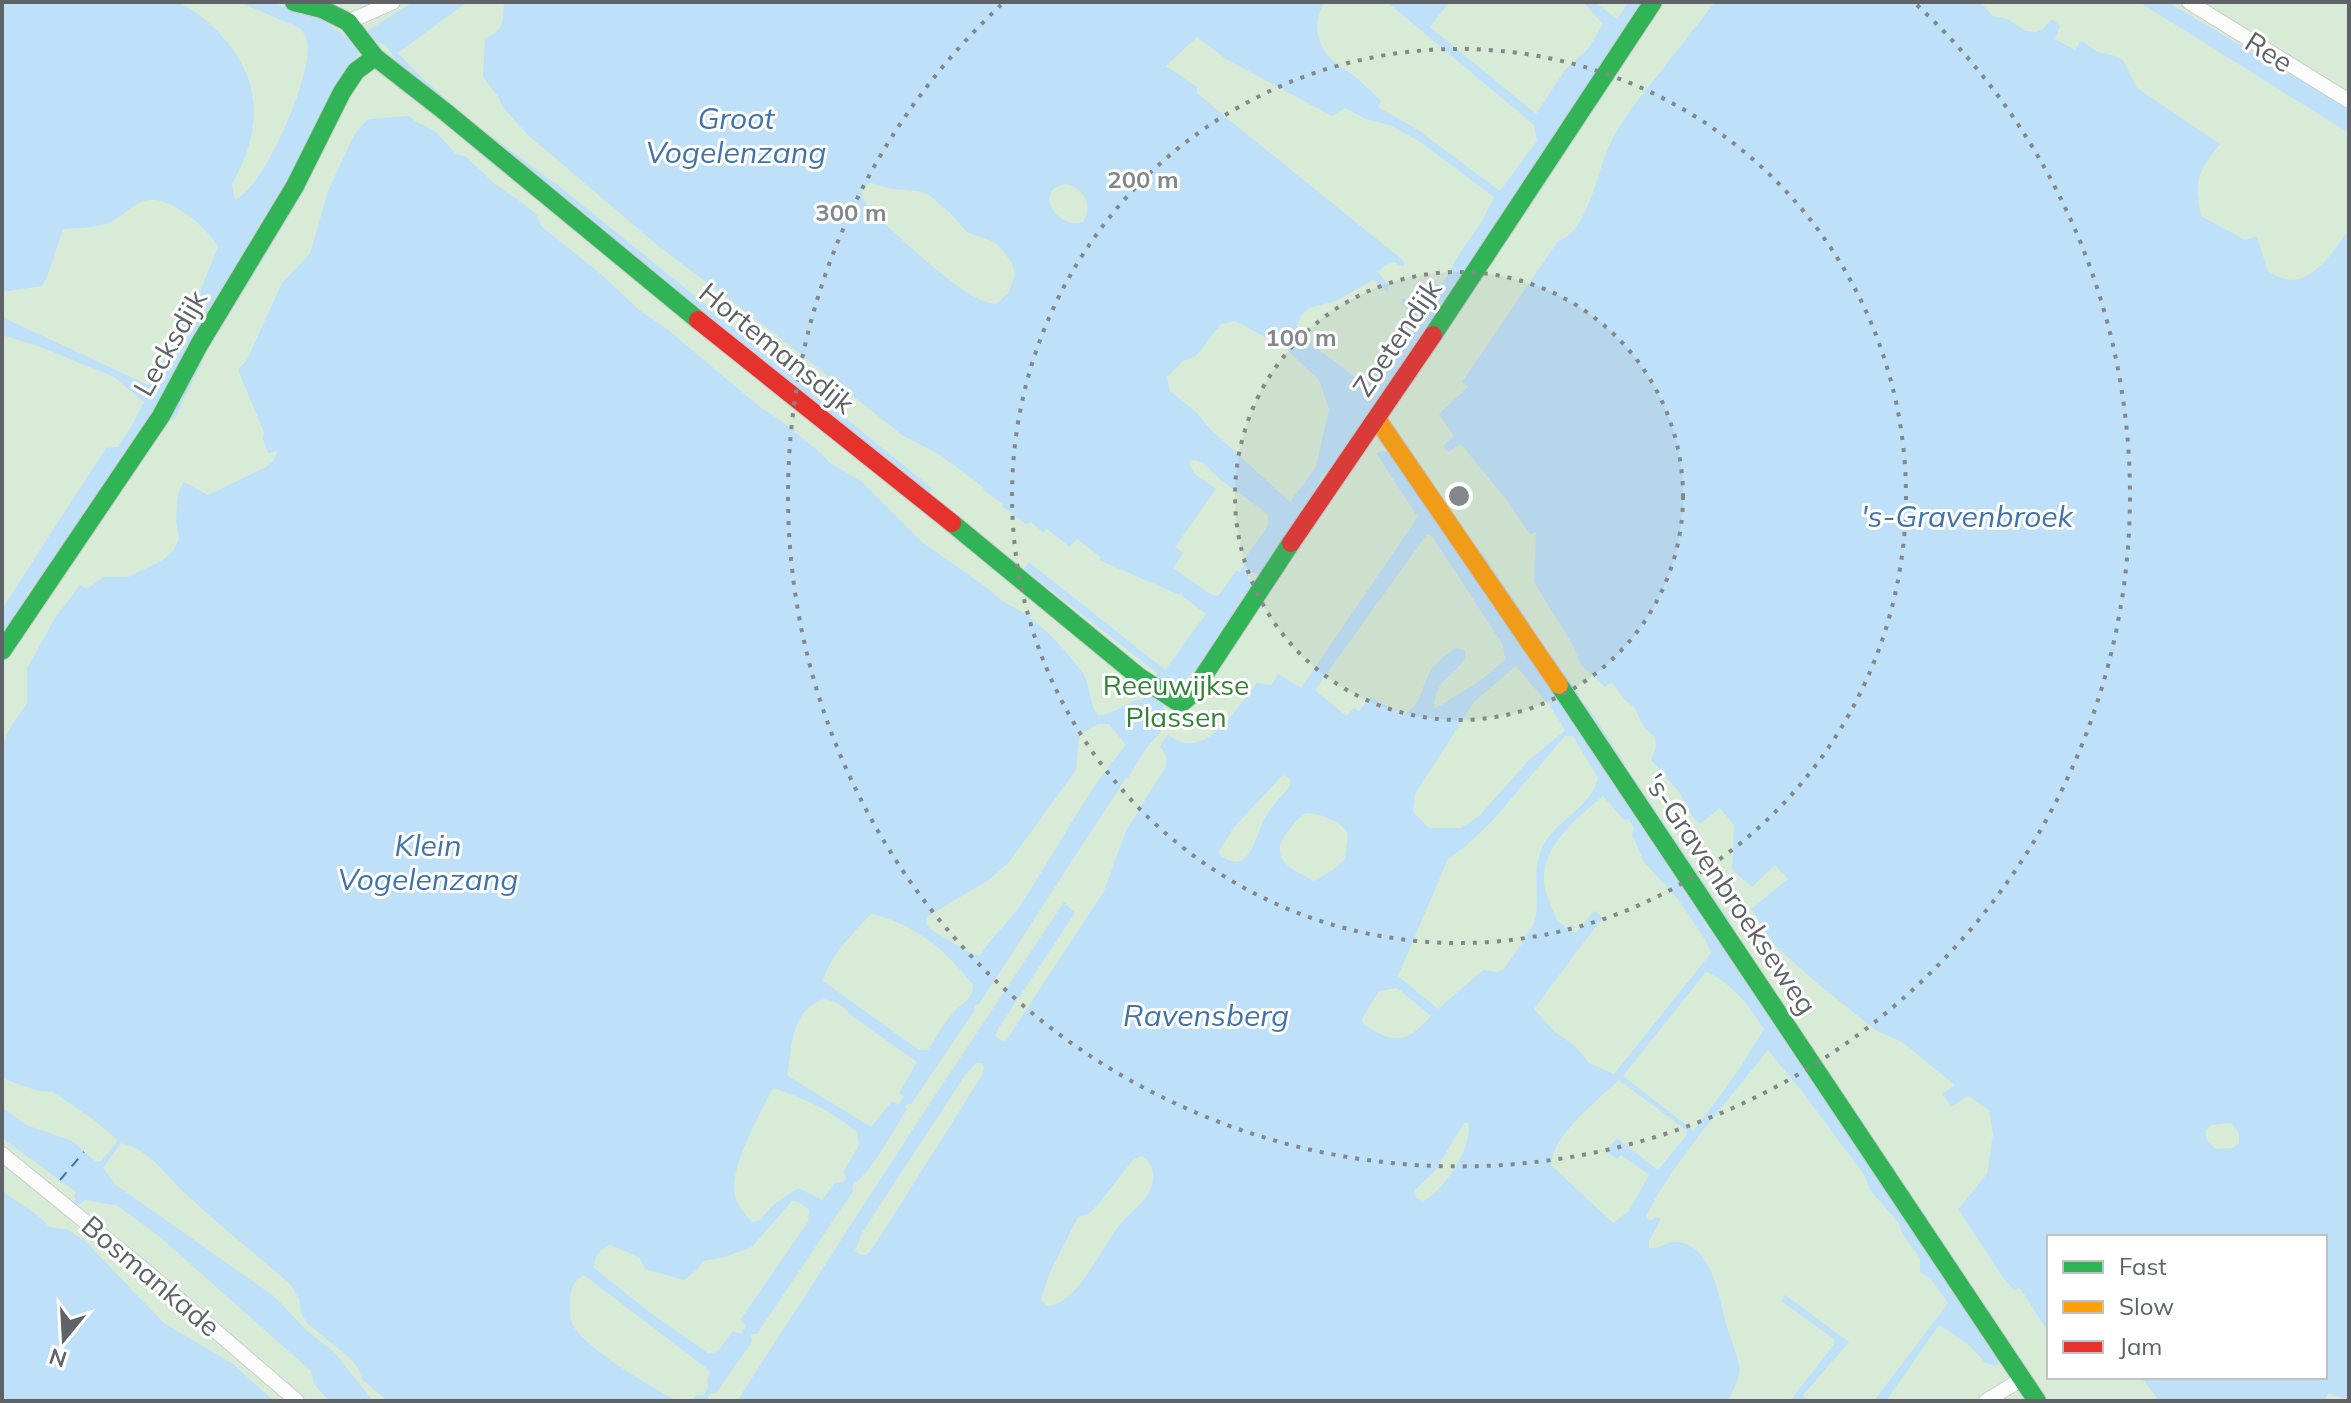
<svg xmlns="http://www.w3.org/2000/svg" width="2351" height="1403" viewBox="0 0 2351 1403" font-family="Mulish,sans-serif">
<style>
.green{fill:#d8ebd6;fill-rule:evenodd}
.water{fill:#bfe0f9;fill-rule:evenodd}
.lines{fill:none;stroke-linecap:round;stroke-linejoin:round}
.stream{stroke:#bfe0f9;stroke-width:4}
.ferry{stroke:#4174aa;stroke-width:2;stroke-dasharray:10 8;stroke-linecap:butt}
.street-casing{stroke:#cbcccc;stroke-width:16}
.fast-casing{stroke:#cacacb;stroke-width:20}
.slow-casing{stroke:#cacacb;stroke-width:20}
.jam-casing{stroke:#cacacb;stroke-width:20}
.street{stroke:#fdfcfc;stroke-width:14}
.fast{stroke:#30b455;stroke-width:18}
.slow{stroke:#ff9f0a;stroke-width:18}
.jam{stroke:#e5322d;stroke-width:18}
.ring{fill:none;stroke:#84888a;stroke-width:4;stroke-dasharray:4 8}
.labels{text-anchor:middle;stroke-width:6;stroke-linejoin:round;paint-order:stroke}
.street-label{font-size:28px;fill:#5f6368;stroke:#fff}
.park-label{font-size:28px;fill:#348238;stroke:#fff}
.water-label{font-size:30px;font-style:italic;fill:#4174aa;stroke:#fff}
.centre{fill:#84888a;stroke:#fff;stroke-width:4}
.ring-label{font-size:24px;text-anchor:middle;font-weight:bold;fill:#84888a;stroke:#fff;stroke-width:6;stroke-linejoin:round;paint-order:stroke}
</style>
<rect width="100%" height="100%" fill="#efeeea"/>
<path class="green" d="M2,2H2349V1401H2ZM2049,1237H2325V1377H2049Z"/>
<g class="water">
<path d="M2,2C43,2 84,2 125,2C140,2 159,0 174,2C189,5 204,18 215,29C263,76 264,128 232,184L235,200C267,183 306,86 308,51C309,42 305,34 300,28L239,2H272L287,8L317,16L354,42L364,33L413,2H467L398,53C445,104 503,145 559,186L933,489L927,494L685,300L416,79L394,58L386,45L370,40L359,50L357,57L335,87L276,208L149,424L142,427L37,586H33L27,594L29,599L2,639V609L106,448L118,447L134,422L144,402L114,377L38,346L2,335V317L148,385L157,374L173,337L197,299L218,247C207,227 167,193 144,201C130,206 120,219 106,224C93,228 77,228 63,229L47,277L42,286L2,292Z"/>
<path d="M504,2H1325C1312,21 1316,44 1332,60C1338,66 1346,69 1353,75C1363,83 1372,92 1381,101L1378,107L1418,130L1500,191L1537,141L1534,125L1387,2H1449L1430,27L1536,114L1565,70L1588,49L1603,24L1583,2H1595L1617,19L1629,2H1646L1534,170L1529,171L1525,177L1526,182L1499,224H1495L1490,230L1491,236L1470,267L1465,268L1460,276L1461,279L1413,352L1327,473L1324,474L1319,481L1320,484L1260,574L1251,572L1248,578L1253,585L1203,662L1173,691L1164,703L1160,733L1147,747L1128,778H1126L979,1004L974,1006L975,1010L911,1104H907L905,1107L907,1109C891,1134 874,1169 852,1186L853,1191L757,1334H751L752,1342L717,1392L711,1393L708,1397L711,1401H692L697,1395L703,1396L709,1387L707,1382L710,1371L584,1275C573,1281 570,1290 570,1302C570,1307 570,1316 571,1321C580,1347 653,1387 677,1401H387L362,1379L359,1370L351,1359L307,1323L301,1313L299,1299L291,1285C257,1255 221,1227 188,1196C168,1178 150,1149 121,1143L103,1168L116,1185L275,1297L306,1330L335,1353L373,1401H329L314,1384L311,1371L160,1237L118,1206L85,1200L77,1206L73,1203L76,1199L74,1196L76,1192L2,1138V1107L26,1125L72,1141L96,1162L101,1161L118,1140L91,1118L53,1092L38,1091L2,1078V763L4,760L2,746L9,729L27,703V669L55,618L80,585L86,589L104,577H128L163,560L173,551L179,539L176,522L177,504L179,490L184,482L208,495L266,467L274,460L277,451L268,453L263,439L264,432L238,370L247,360L282,283L310,254L328,191L354,135L365,122L370,119L409,116L415,121L436,132L456,154L465,156L495,184L525,205L537,215L541,226L602,275L639,310L667,329L760,407L780,420L822,454L830,463L861,481L922,542L990,590C1000,602 1014,606 1026,615C1046,628 1065,650 1080,669C1092,683 1087,701 1098,715C1115,715 1126,701 1143,699L1156,680L1157,673L1024,569L1029,562L1165,670L1206,614L1182,596V592L1180,595L1099,560L1100,557L1077,539L1070,547L1047,529L1043,532L1031,522L1026,524L1002,506L1003,504L984,491L983,487L940,455L902,435L779,337L657,245L527,134L502,106L499,98L483,77L485,38C505,31 503,20 504,2ZM1197,37L1226,59L1332,116L1345,108L1366,119L1390,125L1419,141L1494,197L1481,223L1461,251L1441,286L1432,282L1417,307L1403,298L1401,303L1413,315L1394,349L1368,380L1363,382L1356,378L1302,337L1297,329L1300,317L1309,308L1336,301L1373,280L1388,293V284L1378,272L1385,265L1394,262L1403,267L1405,262L1222,114L1197,93V87L1166,66ZM871,183L892,189L918,191L929,195L950,213L967,232L994,242L1001,248L1012,263L1015,275L1009,292L996,304C965,303 896,233 870,210C866,203 860,196 863,187ZM1067,184C1085,189 1093,206 1083,222C1056,231 1032,187 1067,184ZM1236,321L1286,349L1319,380L1329,409L1316,467L1290,502L1210,429L1197,413L1170,391L1167,377L1183,361L1196,356L1221,324ZM1194,460L1202,462L1222,481L1268,514V526L1242,562L1244,566L1240,572L1236,571L1218,596L1212,595L1173,568L1183,553L1175,547L1216,489L1196,475L1189,464L1190,461ZM1098,724H1109L1126,745C1084,794 1055,854 1019,907C1007,925 992,935 980,956L970,953L930,929L926,923L928,916L989,880L1009,862L1076,770L1079,738L1082,733ZM871,914C916,924 945,950 973,985C972,1001 964,1001 955,1011C944,1022 937,1037 928,1050H919L823,981C830,956 853,933 871,914ZM824,999C837,1001 844,1007 852,1016L917,1062L899,1093L904,1097L898,1105L892,1101L871,1127L788,1076C787,1072 788,1068 789,1064C792,1037 795,1009 824,999ZM773,1088C806,1099 830,1110 857,1132L859,1145L843,1172L846,1177L844,1182L835,1183L822,1200L798,1188L773,1205L760,1220L752,1222C745,1215 738,1206 735,1196C728,1170 761,1112 773,1088ZM792,1201L799,1202L809,1210L808,1222L740,1320L746,1326L741,1334L733,1331L718,1351L709,1354L648,1311L594,1268C595,1255 598,1251 610,1245L639,1257L645,1269L684,1280L698,1269L703,1261L725,1257L752,1247Z"/>
<path d="M1715,2H1980L1993,16L2008,19L2025,31L2036,32L2042,30L2052,19L2060,26L2055,39L2075,50L2081,41L2098,52L2115,56L2123,60L2137,88L2220,144C2197,174 2194,179 2201,216L2245,240L2257,236L2268,272C2275,275 2284,280 2292,280C2318,279 2335,247 2349,230V1399L2328,1394L2324,1401H2156L2158,1399L2144,1381L2132,1377H2325V1237H2049V1333L2020,1288L2014,1290L2004,1279L1958,1209L1987,1174L1993,1134L1989,1110L1968,1096L1951,1107L1942,1094L1955,1085L1902,1042L1877,1031L1818,984L1772,943L1751,909L1788,879L1775,865L1752,887L1732,870L1734,825L1720,808L1700,824L1692,816L1680,793L1651,760L1656,747L1655,737L1644,727L1634,707L1624,699L1612,682L1605,687L1580,664L1574,647L1534,582L1536,532L1530,534L1505,498L1461,444L1448,452L1443,446L1454,436L1439,414L1468,387L1462,382L1558,241C1587,234 1598,170 1609,146C1621,120 1640,97 1658,75C1677,51 1696,26 1715,2ZM2231,1123L2239,1133V1143L2233,1148L2216,1149L2207,1141L2205,1131L2211,1125Z"/>
<path d="M2139,2H2167L2349,109V133Z"/>
<path d="M1383,451L1392,452L1453,542L1452,547L1456,553L1460,552L1581,728L1579,733L1585,740L1588,739L1706,916L1704,922L1708,929H1713L1906,1220L1910,1222L1936,1259L1934,1264L1939,1272L1944,1271L1997,1356L1999,1366L1985,1363C1973,1346 1957,1336 1939,1325L1886,1401H1874L1948,1303L1930,1278L1920,1272V1258L1902,1233L1898,1222L1870,1190L1865,1176L1804,1094L1768,1050C1728,1101 1675,1159 1646,1216L1649,1221L1657,1217L1661,1219L1649,1241V1248C1660,1250 1668,1240 1679,1242C1714,1248 1719,1300 1727,1327C1732,1341 1737,1355 1740,1370L1737,1382L1728,1401H737L922,1115L1064,902L1075,913L998,1029L995,1036L1000,1040L1006,1041L1104,891L1126,831L1166,766V756L1160,746L1168,734C1204,766 1237,707 1257,683L1271,685L1278,674L1301,688L1415,521L1417,516L1376,453ZM1427,534L1432,536L1503,645L1505,660L1477,683L1434,709C1435,678 1452,679 1465,658V650L1456,648C1445,655 1433,664 1428,676C1419,695 1422,703 1403,715L1370,697L1359,711L1354,708L1346,716L1315,690ZM1516,666L1550,706L1565,730L1527,762L1479,816L1461,828H1429L1413,812L1415,794L1474,702ZM1565,736H1573L1598,778C1591,807 1558,819 1544,844C1531,868 1539,891 1536,916C1534,930 1512,956 1504,969L1497,972L1483,970L1438,1009L1398,976L1448,859L1467,845L1493,820ZM1283,775L1290,779V786C1282,796 1272,805 1266,816C1254,837 1250,880 1218,853L1234,827ZM1603,796L1624,820L1629,819L1634,828L1632,834L1644,862L1678,899L1706,941L1711,953L1614,1074L1589,1063L1575,1046L1555,1032L1534,1009L1603,917L1594,911L1576,933L1557,921C1553,910 1546,896 1544,884C1541,846 1577,818 1603,796ZM1306,813C1321,814 1339,820 1348,833L1345,859L1333,870L1314,881C1293,869 1267,860 1287,832C1293,825 1298,818 1306,813ZM1706,972C1733,983 1748,1005 1764,1029L1740,1068L1694,1131L1623,1076ZM1397,988L1431,1016C1407,1044 1393,1044 1363,1024L1362,1019L1379,991ZM976,1063H983L984,1068L981,1077L874,1246L866,1255H862L855,1251L862,1233L965,1075ZM1619,1080L1686,1130L1687,1135L1658,1170L1617,1138L1606,1151L1617,1159L1621,1155L1649,1175L1629,1211L1613,1223L1551,1165C1552,1135 1598,1100 1619,1080ZM1464,1123H1468C1474,1146 1444,1190 1424,1201L1416,1198L1415,1190L1435,1171ZM1141,1156C1153,1162 1156,1176 1151,1188C1144,1205 1125,1216 1115,1231C1101,1251 1074,1307 1046,1306L1041,1299L1051,1270L1078,1217L1090,1213L1100,1202L1133,1160Z"/>
<path d="M2,1191C16,1202 40,1214 49,1227L69,1230L85,1241L164,1323L233,1364L274,1401H2Z"/>
<path d="M1785,1295L1849,1342L1803,1395L1807,1399L1805,1401H1790L1835,1343L1834,1339L1781,1301Z"/>
</g>
<g class="lines">
<g class="stream">
<path d="M224,320L304,187"/>
<path d="M173,418L200,362"/>
<path d="M1480,554L1529,626"/>
<path d="M1552,660L1578,697"/>
<path d="M1585,706L1623,765"/>
<path d="M1632,779L1728,922"/>
</g>
<path class="ferry" d="M60,1180L84,1152"/>
<defs>
<g id="street">
<path d="M2189,2L2349,101"/>
<path d="M348,22L393,2"/>
<path d="M2,1154L147,1272L297,1401"/>
<path d="M1986,1401L2022,1379"/>
</g>
<g id="fast">
<path d="M294,2L322,9L348,22L375,57L443,110L698,320"/>
<path d="M1433,335L1653,2"/>
<path d="M952,523L1138,676L1176,701L1183,702L1191,695L1291,543"/>
<path d="M2,651L161,416L199,345L295,186L342,92L356,71L375,57"/>
<path d="M1559,685L2037,1401"/>
</g>
<path id="slow" d="M1377,419L1559,685"/>
<g id="jam">
<path d="M698,320L952,523"/>
<path d="M1291,543L1433,335"/>
</g>
</defs>
<use href="#street" class="street-casing"/>
<use href="#fast" class="fast-casing"/>
<use href="#slow" class="slow-casing"/>
<use href="#jam" class="jam-casing"/>
<use href="#street" class="street"/>
<use href="#fast" class="fast"/>
<use href="#slow" class="slow"/>
<use href="#jam" class="jam"/>
</g>
<circle cx="1459" cy="496" r="224" fill="#84888a" fill-opacity=".12"/>
<g class="ring">
<circle cx="1459" cy="496" r="224"/>
<circle cx="1459" cy="496" r="447"/>
<path d="M1917 5A671 671 0 1 1 1001 5"/>
</g>
<g class="labels">
<g class="street-label">
<text transform="translate(2269 52) rotate(32)" y="10">Ree</text>
<text transform="translate(1397 338) rotate(-56)" y="10">Zoetendijk</text>
<text transform="translate(170 343) rotate(-60)" y="10">Lecksdijk</text>
<text transform="translate(777 348) rotate(39)" y="10">Hortemansdijk</text>
<text transform="translate(1731 894) rotate(56)" y="10">'s-Gravenbroekseweg</text>
<text transform="translate(151 1276) rotate(40)" y="10">Bosmankade</text>
</g>
<g class="park-label">
<text x="1176" y="695">Reeuwijkse<tspan x="1176" dy="32">Plassen</tspan></text>
</g>
<g class="water-label">
<text x="736" y="129">Groot<tspan x="736" dy="34">Vogelenzang</tspan></text>
<text x="1967" y="527">'s-Gravenbroek</text>
<text x="428" y="856">Klein<tspan x="428" dy="34">Vogelenzang</tspan></text>
<text x="1206" y="1026">Ravensberg</text>
</g>
</g>
<circle cx="1459" cy="496" r="12" class="centre"/>
<g class="ring-label">
<text x="1143" y="188">200 m</text>
<text x="851" y="221">300 m</text>
<text x="1301" y="346">100 m</text>
</g>
<rect width="2351" height="1403" fill="none" stroke="#5f6368" stroke-width="8"/>
<rect x="2047" y="1235" width="280" height="144" fill="#ffffff" stroke="#bfc1c3" stroke-width="2"/>
<rect x="2063" y="1261" width="40" height="12" fill="#30b455" stroke="#bfc1c3" stroke-width="2"/>
<text x="2119" y="1275" font-size="24" fill="#5f6368">Fast</text>
<rect x="2063" y="1301" width="40" height="12" fill="#ff9f0a" stroke="#bfc1c3" stroke-width="2"/>
<text x="2119" y="1315" font-size="24" fill="#5f6368">Slow</text>
<rect x="2063" y="1341" width="40" height="12" fill="#e5322d" stroke="#bfc1c3" stroke-width="2"/>
<text x="2119" y="1355" font-size="24" fill="#5f6368">Jam</text>
<g transform="translate(64 1339) rotate(198)" stroke="#ffffff" stroke-width="6" paint-order="stroke">
<path d="M0-6L14 30L0 20L-14 30Z" fill="#5f6368"/>
<text y="-12" font-size="22" font-weight="bold" text-anchor="middle" fill="#5f6368">N</text>
</g>
</svg>
